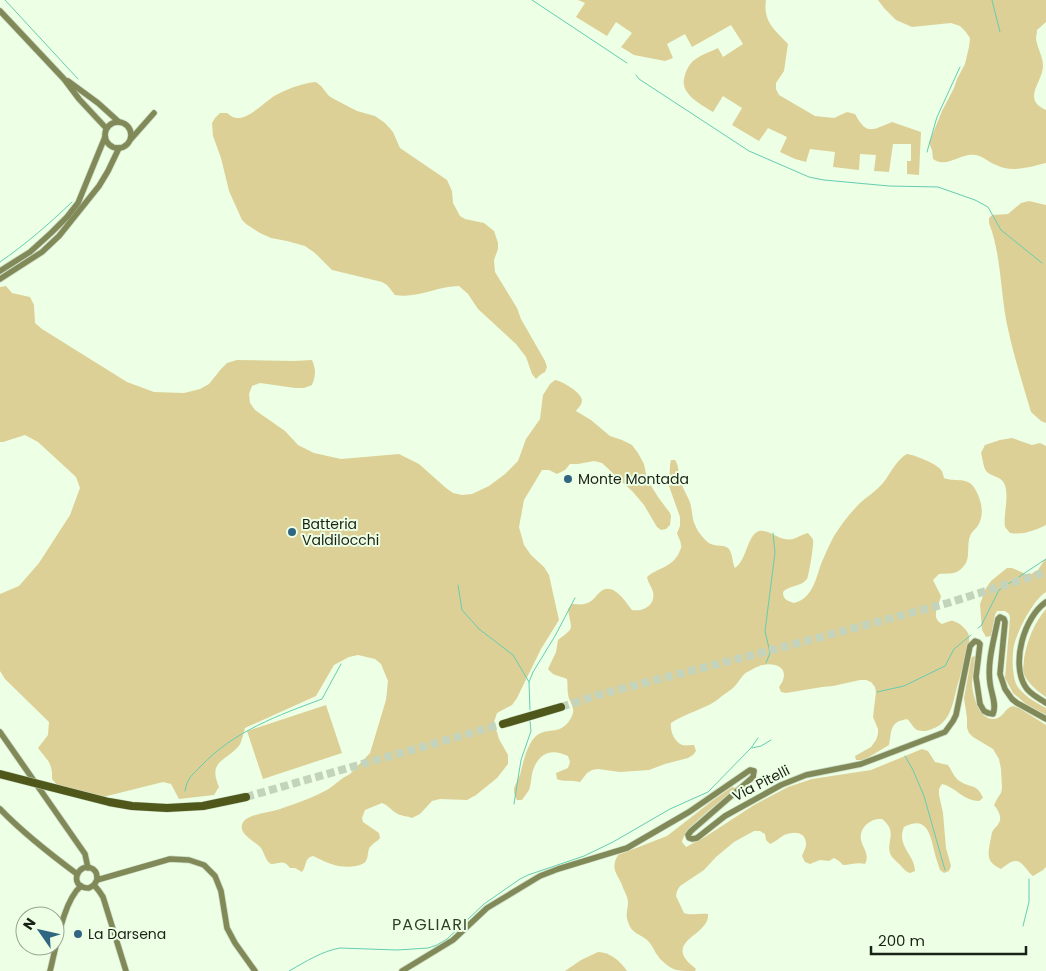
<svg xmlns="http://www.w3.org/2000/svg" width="1046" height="971" viewBox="0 0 1046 971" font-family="Poppins,sans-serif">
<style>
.green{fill:#ddd096}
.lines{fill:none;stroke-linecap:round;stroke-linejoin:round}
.stream{stroke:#64cdb2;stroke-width:1}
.highway-tunnel{stroke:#c3d3bc;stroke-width:8;stroke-dasharray:8 4;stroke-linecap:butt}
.secondary-casing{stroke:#cbdbc4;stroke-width:7}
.highway-casing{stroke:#cbdbc4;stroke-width:9}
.secondary{stroke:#808957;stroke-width:5.5}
.highway{stroke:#4f571a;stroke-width:8}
.highway-bridge-casing{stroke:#cbdbc4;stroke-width:9;stroke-linecap:butt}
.highway-bridge{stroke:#4f571a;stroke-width:8}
.poi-dot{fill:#306681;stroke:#edffe5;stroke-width:2}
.labels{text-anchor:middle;stroke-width:4;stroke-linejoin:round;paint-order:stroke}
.poi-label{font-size:14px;fill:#1a2116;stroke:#edffe5;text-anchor:start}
.street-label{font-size:14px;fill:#1a2116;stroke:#edffe5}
.quarter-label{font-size:16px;letter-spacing:1px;fill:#2f4026;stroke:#edffe5}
</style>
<rect width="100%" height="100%" fill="#edffe5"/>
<g class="green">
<path d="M578,0H766C763,22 774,29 788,44L784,71L776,83V89L779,95L815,116L834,118L847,112L855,114C867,136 872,130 892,122L921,132L919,175L907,174V161H911V144H893L889,172L874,171L876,155L860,154L859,170L833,167L835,152L810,149L806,162L795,159L780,152L787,137L768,128L759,141L732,125L742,108L723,96L713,112C700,104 678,93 685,75C686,70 690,64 693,61C700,55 710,52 718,48L723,57L743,44L731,25L692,47L685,34L667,44L673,58L665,61L634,55L621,47L632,33L616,22L607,36L576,17L585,3Z"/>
<path d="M878,0H1046V22L1037,30C1037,33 1036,36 1036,38C1037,48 1043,56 1043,66C1043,82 1021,99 1046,110V163C1030,167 1011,173 996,165C988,162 983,156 975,155C963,153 952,164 940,162C938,162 935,160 933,159L932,150L929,143L942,111L954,88L957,79L965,64L969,47L970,38L965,31L960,26L951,23L912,27L896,20L884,8Z"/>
<path d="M316,82L321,86L329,96L334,99L357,111L375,116L385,123L393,132L400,148L447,180L452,191L453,203L460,216L465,219L484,223L494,231L498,243V249L494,260L495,272L517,308L521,319L545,361L547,367L545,372L540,375L536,379L532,374L526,357L516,344L478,309L468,294L459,286C438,286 416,299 395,295L387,285L382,282L332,270L315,253L305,246L287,241L271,238L260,233L246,224L242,220L229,191L221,158L213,136L212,123L215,118L220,113H227C230,115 233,118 237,118C250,119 267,99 278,94C290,88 303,83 316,82Z"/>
<path d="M1029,201L1046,205V423L1041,421L1031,412C1023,384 1014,357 1008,329C1000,294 1002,257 989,223V218L992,215L1008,214L1021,203Z"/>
<path d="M6,286L12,293L30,297L34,305L35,323L42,329L127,382L154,392L184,393L200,389L209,384L221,369L227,363L237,360L294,361L312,360C316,369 316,375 312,385L304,388H295L260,383L252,386L249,394L250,403L255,410L285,431L298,445L314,453L341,459L399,454L419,464L446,488L453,493L462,495L472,494L489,486L505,474L518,461L526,439L540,419L543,395L550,384L555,380C562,381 581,392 582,400C582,405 578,408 576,411L591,420L610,436L622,440L632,445L638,453L644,464L647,479L658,497L670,513L671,516L670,525L666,529L661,530L657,527L644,505L633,492L602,463L594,461L578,464H570L565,470L557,474L549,470H542L524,500L519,527L524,545L531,555L544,567L549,575L559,620L541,649L517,698L512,705L497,713L494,722L499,739L508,755V764L497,778L476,795L467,800L440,799L432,801L420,814L412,818C407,816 400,816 396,813C391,810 388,805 382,803L365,810L362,818L363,822L379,833L380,838C377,842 374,842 371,846C367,849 369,856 366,861C364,864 360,865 356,866C340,869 327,863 313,856C304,858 307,866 302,872L295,868H290C283,859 280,864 271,864C265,860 265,854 261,848C255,841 235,833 244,821C250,814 271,812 280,809C297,803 312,798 327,790C335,785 341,778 350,774L370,753L386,700L388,681L381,664L375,659L358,655L349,657L334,665L316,696L245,728C243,734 242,743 238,747C224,762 208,761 219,787L214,795L179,799L171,784L163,782L103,797L58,786L52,779C53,763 47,760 38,748L48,735L49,722L5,679L0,671V594L19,586L39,563L70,515L80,488L76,477L38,442L25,435L3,442H0V287Z"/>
<path d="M1012,438L1032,445L1040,443L1046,446V525C1034,531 1023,535 1010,533L1005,527C1003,514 1010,495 1004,483C1000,476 992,477 987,472C983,468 983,459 981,453L985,445L1000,440Z"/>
<path d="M907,454C915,455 937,464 941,470C943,472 943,475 944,478C953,482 966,477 973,486C981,497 986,515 977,527C973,531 970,534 969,540C967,550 971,561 961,569C955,575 947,573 939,574L933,580L941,596C939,606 930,617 942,624C946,623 950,620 953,621C959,622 968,630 969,636C971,644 962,669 960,677C953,696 954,722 932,729C928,731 922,732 917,730C913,728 911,722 907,719C889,722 892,731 889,745L864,760H856L855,756L871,747L876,740L878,734V729L873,717L876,692L875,687L871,682L866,680H860L833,686L822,687L786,693L781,692L779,687C794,667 772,660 757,667C754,668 750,671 747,672C742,675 739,682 734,687C731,690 726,693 722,696C708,709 687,712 671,723C670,731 674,741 682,745C685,746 691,745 694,745L696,751L693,755L688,758L665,764L649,770L620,772L598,769L592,770L587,773L580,782C572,780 563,782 557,779L556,773L568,768L570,762L568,756C550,747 537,754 532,774C531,779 531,785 529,790C527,793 524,797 522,800H517C515,797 514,794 514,789C515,784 518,780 520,775C523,763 527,744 536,736C548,726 562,737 572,716C576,707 569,703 568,694C567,689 568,684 567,679C559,675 554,677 548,669L556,652L558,640C576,626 571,631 568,609L572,604C575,604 581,605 584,604C590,603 594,599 597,595C611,578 624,600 632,610C643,612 656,605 653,592C652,587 648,583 647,577C659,567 671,568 679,553C680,550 682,548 681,545C681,541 678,537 677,533L680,526V517L669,486L670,465L671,460H675C679,466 678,472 680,479C682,487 686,493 689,500C693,509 691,518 696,527C697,531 707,543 711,544C716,547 725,544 729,549C733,555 732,562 735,568C747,560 747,535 759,531C767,529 777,538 785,539C795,541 799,535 808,533C810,536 812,537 813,540C814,544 809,575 807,579C801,587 789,585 783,592C783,600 788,601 794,603C812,599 816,579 821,564C825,555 829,545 834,536C841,525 850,513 860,503C868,496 876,491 883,483C891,473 896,460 907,454Z"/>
<path d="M1045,559H1046V592C1033,600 1018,630 1014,645C1012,656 1012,673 1016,684C1022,695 1035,702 1046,708V715L1026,704L1013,693L1005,678L1010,618L1009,614L1005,611H997L995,615L991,636L986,637L982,630L980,604L986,588L991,581L1007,568H1012L1026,574H1031L1038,570Z"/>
<path d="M1046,609V697C1038,692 1025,681 1023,671C1023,667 1024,663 1024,659C1027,641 1034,623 1046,609Z"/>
<path d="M975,656C975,666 972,675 972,684C973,696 979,720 994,719C1004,718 1004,708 1013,706L1019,708L1046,725V867L1043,870L1033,876C1026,871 1022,857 1011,862C1007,864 1004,867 1001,869C986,862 988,855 990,842C991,839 991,836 992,833C993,828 999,826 1000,820C1001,814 997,809 994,805L997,799L1001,793L1002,788L1001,769L999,759L993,749L973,737L969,733L967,728V718L964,698L971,660L972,657Z"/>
<path d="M326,705L342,753L263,779L247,731Z"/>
<path d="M922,749L928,751L935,762L948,765C951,769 953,775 957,779C968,789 977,782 983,798L979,801C962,800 957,788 942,784L939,789V795L943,813L946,848L951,866L949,871L944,873L940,870C937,861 934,852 932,842C928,826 921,818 904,827C896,846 915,855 915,871L910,873C904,871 903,867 898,863C897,862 893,858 892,857C883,844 900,833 882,819C871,818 859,827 861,840C863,849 870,854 865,864C857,862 851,865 843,865L839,861L834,858L829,861L820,860L810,864L805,862L802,856C803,853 806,848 806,844C806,831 793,831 784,835C779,838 775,842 770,844L766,840L765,834L760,831H754L734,842L716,857L704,870L680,886L677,891L676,896L684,913C692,916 699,913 708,914C710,933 673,939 685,958C688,963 693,966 696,969L695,971C690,971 681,971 676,970C670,968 661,961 658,956C654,951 652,944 647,940C639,933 632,934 628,922C625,915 628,909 628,902C628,898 625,892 623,888C619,874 609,871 618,855L667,836L712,801L732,787L736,788C723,801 685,825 682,842L686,847L705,837L754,805L788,787L812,779L871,770Z"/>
<path d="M598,952C610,952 620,961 627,971H565L581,960Z"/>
</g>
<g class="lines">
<g class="stream">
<path d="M5,0L78,79"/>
<path d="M532,0L627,63"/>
<path d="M992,0L1000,32"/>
<path d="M636,75L639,79L749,151L809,177L824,180L889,186L938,187L975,200L988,207L1001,230L1042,263"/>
<path d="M927,152L937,117L960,67"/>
<path d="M0,262C26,244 49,224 72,202"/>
<path d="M458,585L462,610L479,629L513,655L529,682"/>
<path d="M978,628L981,626L999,590L1046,559"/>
<path d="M766,663L770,653L765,631L775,553L773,533"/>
<path d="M877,692L904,686L945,666L954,649L971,635"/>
<path d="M530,710L529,682L533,672L555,636L575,598"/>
<path d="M752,748L761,746L771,740"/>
<path d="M905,756L913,770L924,796L945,870"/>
<path d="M185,791C187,778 193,774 201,766C234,731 279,715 322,699L341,664"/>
<path d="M514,804L521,760L531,731L530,721"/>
<path d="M1023,926L1029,902V879"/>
<path d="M289,971C305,962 322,951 340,948L397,950L428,948L437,945L447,939L484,904L520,879L528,875L584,856L613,842L670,809L708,792L751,748L758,738"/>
</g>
<g class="highway-tunnel">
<path d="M561,707L598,695L776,649L948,603L1046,572"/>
<path d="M246,797L503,724"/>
</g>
<defs>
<g id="secondary">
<path d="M0,11L64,79L79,99L106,128"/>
<path d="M68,81L98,103L119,122"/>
<circle cx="118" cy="135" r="13"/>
<path d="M131,139L154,113"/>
<path d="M0,271L30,252L51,233L67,217L78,203L105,137"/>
<path d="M0,279L42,252L59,236L99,186L108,171L119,148"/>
<path d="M1046,602C1024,617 1011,663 1025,686C1029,694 1039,698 1046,703"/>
<path d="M0,732L85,854L88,868"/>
<path d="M0,809C23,833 50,854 77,874"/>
<path d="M97,880C97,875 97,872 93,869C78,860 67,888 89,888L94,885L97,880L170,859L189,860L204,865L215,876L221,891L227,928L235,943L255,971"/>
<path d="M94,885L99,891L103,897L126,971"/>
<path d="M50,971C56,948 63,901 81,886"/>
<path d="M402,971L453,940L487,908L540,876L558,869L627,848L689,812L750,770L754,771L753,777L691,831L688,835L689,838L692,839L697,838L725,816L781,785L806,775L861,764L945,732L953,721L956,715L970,646L975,641L978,642L980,644L976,677L980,704L984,711L988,713L993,714C997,704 991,693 990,683C987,662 994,640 998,619L1000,617L1004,619L1005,622L1000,674L1005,689L1012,699L1017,703L1046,719"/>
</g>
<path id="highway" d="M503,724L561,707"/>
</defs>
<use href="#secondary" class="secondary-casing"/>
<use href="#highway" class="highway-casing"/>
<use href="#secondary" class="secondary"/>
<use href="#highway" class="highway"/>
<defs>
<path id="highway-bridge" d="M0,774L109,802L132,806L167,808L203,806L246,797"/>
</defs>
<use href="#highway-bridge" class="highway-bridge-casing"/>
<use href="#highway-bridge" class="highway-bridge"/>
</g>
<g class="poi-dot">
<circle cx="568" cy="479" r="5"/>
<circle cx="292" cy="532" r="5"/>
<circle cx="78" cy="934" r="5"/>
</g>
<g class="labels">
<g class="poi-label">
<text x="578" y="484">Monte Montada</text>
<text x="302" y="529">Batteria<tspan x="302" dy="16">Valdilocchi</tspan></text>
<text x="88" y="939">La Darsena</text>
</g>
<g class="street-label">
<text transform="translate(761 783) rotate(-27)" y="5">Via Pitelli</text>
</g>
<g class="quarter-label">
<text x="430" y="930">PAGLIARI</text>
</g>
</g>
<g transform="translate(40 931) rotate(304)"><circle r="24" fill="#edffe5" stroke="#99a692"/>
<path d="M0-4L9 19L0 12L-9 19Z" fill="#306681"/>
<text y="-8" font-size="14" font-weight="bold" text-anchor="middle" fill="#1a2116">N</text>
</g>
<path d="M871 946v8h155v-8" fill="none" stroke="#1a2116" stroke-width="2.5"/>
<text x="878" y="946" font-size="15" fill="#1a2116" stroke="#edffe5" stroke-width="4" paint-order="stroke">200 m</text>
</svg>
